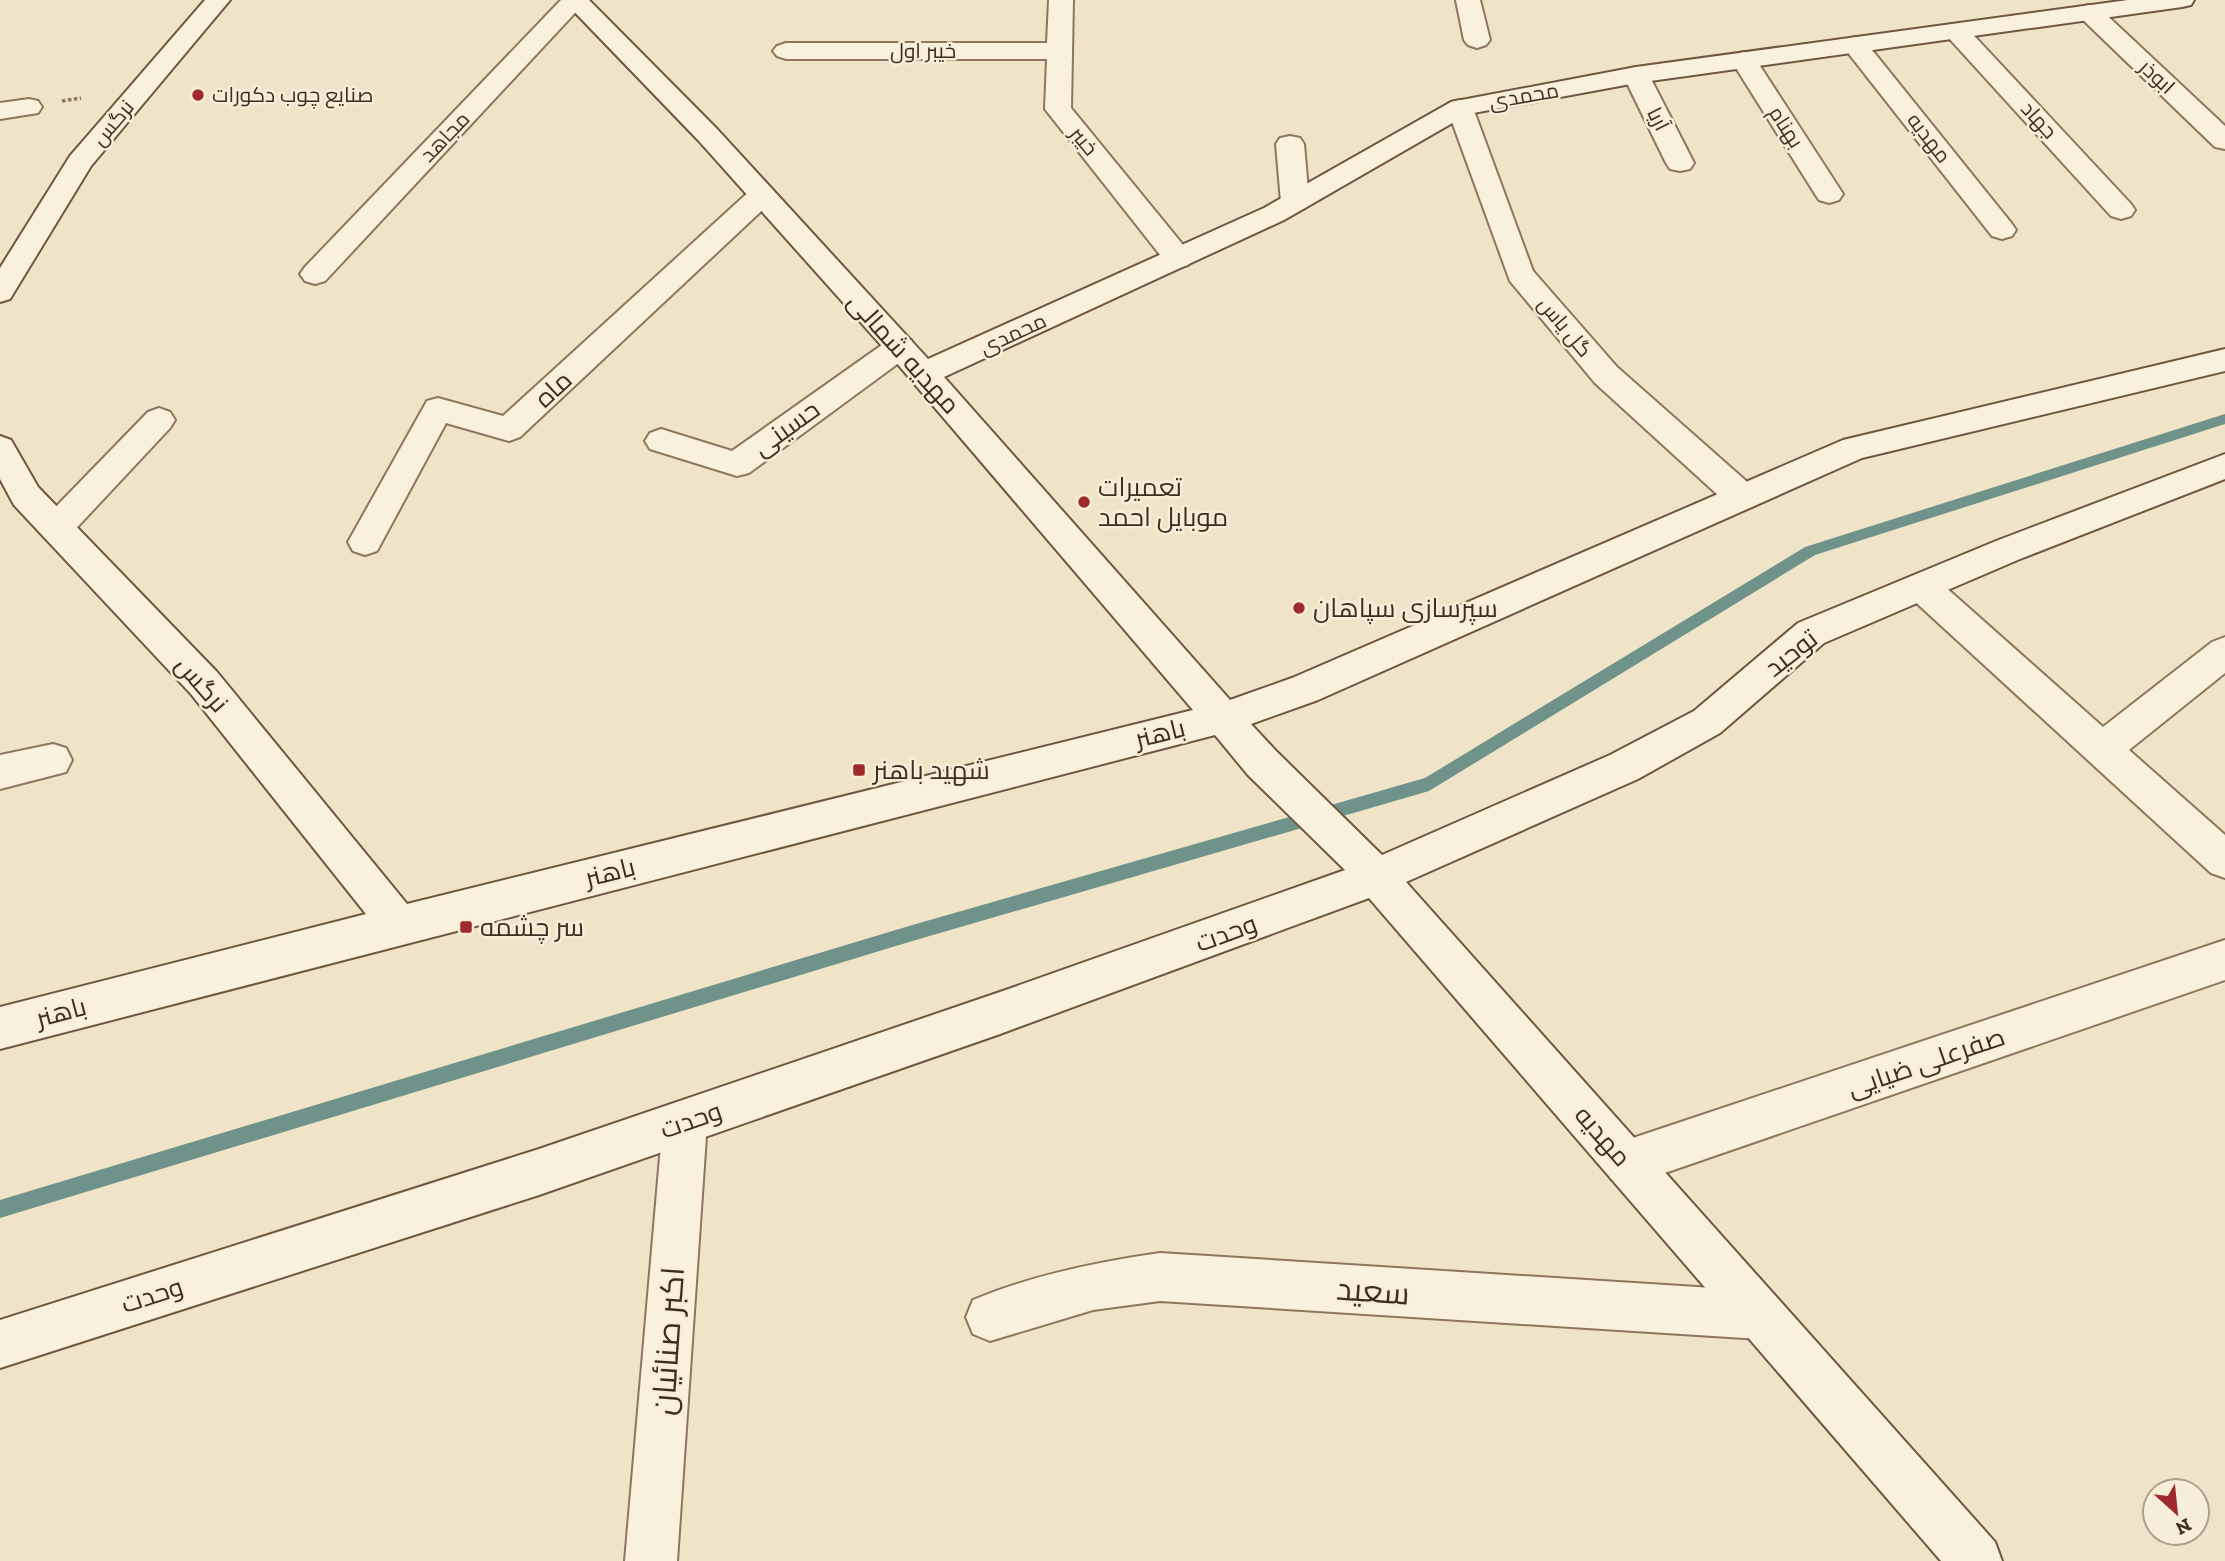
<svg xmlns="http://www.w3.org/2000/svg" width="2225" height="1561" viewBox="0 0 2225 1561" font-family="'Zilla Slab',Cairo,serif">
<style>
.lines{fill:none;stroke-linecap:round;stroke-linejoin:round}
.stream{fill:#6f938a;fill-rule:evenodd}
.street-casing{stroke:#8d765c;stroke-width:4}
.secondary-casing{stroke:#6f573f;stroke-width:4}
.path{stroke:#8d765c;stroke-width:3.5;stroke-dasharray:3.5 2.5;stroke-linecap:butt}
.street{fill:#faf1dc;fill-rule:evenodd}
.secondary{fill:#faf1dc;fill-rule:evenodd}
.poi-dot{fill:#9e2a2b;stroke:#f7eed8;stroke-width:2.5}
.labels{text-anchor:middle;stroke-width:5;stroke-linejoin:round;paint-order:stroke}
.far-street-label{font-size:21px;fill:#3d2e20;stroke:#f7eed8}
.far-poi-label{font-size:21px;fill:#3d2e20;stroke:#f7eed8;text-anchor:start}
.street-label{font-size:26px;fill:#3d2e20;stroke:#f7eed8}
.poi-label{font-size:26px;fill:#3d2e20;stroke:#f7eed8;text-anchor:start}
.near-street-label{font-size:32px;fill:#3d2e20;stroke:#f7eed8}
</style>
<rect width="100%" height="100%" fill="#f0e4c8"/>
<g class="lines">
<path class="stream" d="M2225,414V424L1815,555L1429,791L909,942L0,1218V1200L909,926L1425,778L1805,547Z"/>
<defs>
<g id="street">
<path d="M561,0H587L325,281L315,284L305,281L300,274L305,267Z"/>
<path d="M1049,0H1073L1071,108L1188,251L1193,258L1188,265L1178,268L1168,265L1045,109L1047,59H786L777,56L773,51L777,46L786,43H1047Z"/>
<path d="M1456,0H1480L1490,40L1486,45L1477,48L1468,45L1464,40Z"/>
<path d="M2089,5L2098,7L2225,126V149L2215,147L2080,17L2077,12L2080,7Z"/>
<path d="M1956,24L1965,26L2131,204L2135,210L2131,216L2121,219L2111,216L1947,36L1944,31L1947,26Z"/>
<path d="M1855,37L1864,40L2012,224L2016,230L2012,236L2002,239L1992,236L1842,45L1846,40Z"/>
<path d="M1744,52L1753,55L1843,194L1839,200L1829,203L1819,200L1815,194L1731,60L1735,55Z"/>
<path d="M1636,67L1645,70L1649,75L1694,163L1690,169L1680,171L1670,169L1666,163L1623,75L1627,70Z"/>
<path d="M29,99L38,101L42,107L38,113L0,119V103Z"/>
<path d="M1460,100L1469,102L1473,108L1533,271L1617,367L1754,488L1759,497L1754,506L1742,510L1730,506L1595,383L1510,281L1447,108L1451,102Z"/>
<path d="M1290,136L1300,138L1304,144L1309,202L1305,208L1295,211L1285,208L1281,202L1276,144L1280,138Z"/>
<path d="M762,186L772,189L776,195L772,201L520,437L509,441L446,423L377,551L365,555L353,551L348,542L427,401L438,398L503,416L752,189Z"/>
<path d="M900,336L911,340L915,347L911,354L749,473L737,476L650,449L645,441L650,433L661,429L732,451L889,340Z"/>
<path d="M159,408L170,412L175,420L170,428L68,537L56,541L44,537L39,528L44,519L148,412Z"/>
<path d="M1922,573L1934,577L2103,727L2212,642L2225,637V673L2129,750L2225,835V878L2211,873L1910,597L1904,587L1910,577Z"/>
<path d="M53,744L66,748L72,760L66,772L0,789V755Z"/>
<path d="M2225,940V980L1627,1186L1611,1179L1604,1163L1611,1147L1627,1140Z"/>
<path d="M685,1100L701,1106L707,1122L677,1561H625L663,1122L669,1106Z"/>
<path d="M1160,1253L1760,1291L1777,1298L1784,1315L1777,1332L1760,1339L1160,1301L1093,1310L990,1341L973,1334L966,1317L973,1300C1033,1275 1096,1262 1160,1253Z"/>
</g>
<g id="secondary">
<path d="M205,0H230L91,166L10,299L0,302V268L70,156Z"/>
<path d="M563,0H589L717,129L928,359L1264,208L1451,102L1636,67L2128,0H2194L2191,5L2182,7L1636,83L1468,114L1284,220L944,377L1230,700L1292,678L1843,440L2225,349V371L1862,458L1318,700L1251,724L1276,751L1382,855L1610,755L1694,711L1798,623L1996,541L2225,454V479L2020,559L1824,643L1720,733L1638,779L1406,882L1995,1542L2002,1561H1941L1369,898L1000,1034L539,1195L0,1368V1320L539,1149L1000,992L1345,870L1248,775L1215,735L0,1049V1007L366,914L191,694L14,505L0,479V436L11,440L38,487L217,672L407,904L1193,710L889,354L699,141Z"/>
</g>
</defs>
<use href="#street" class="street-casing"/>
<use href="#secondary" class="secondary-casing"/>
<path class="path" d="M62,101L81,98"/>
<use href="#street" class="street"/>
<use href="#secondary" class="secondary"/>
</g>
<g class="poi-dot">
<circle cx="198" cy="95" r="7"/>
<circle cx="1084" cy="502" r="7"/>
<circle cx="1299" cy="608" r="7"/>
<rect x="852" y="763" width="14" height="14" rx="3.5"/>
<rect x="459" y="920" width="14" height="14" rx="3.5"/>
</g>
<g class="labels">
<g class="far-street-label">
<text x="923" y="58">خیبر اول</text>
<text transform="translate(2157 77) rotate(43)" y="7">ابوذر</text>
<text transform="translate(1524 96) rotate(-10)" y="7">محمدی</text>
<text transform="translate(1658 119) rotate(63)" y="7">آریا</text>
<text transform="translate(2039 120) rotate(48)" y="7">جهاد</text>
<text transform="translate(113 123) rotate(-50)" y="7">نرگس</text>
<text transform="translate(1786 127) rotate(57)" y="7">بهنام</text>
<text transform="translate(445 137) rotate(-46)" y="7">مجاهد</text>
<text transform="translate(1929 138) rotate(52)" y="7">مهدیه</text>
<text transform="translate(1084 141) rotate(51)" y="7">خیبر</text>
<text transform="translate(1565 327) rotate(50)" y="7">گل یاس</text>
<text transform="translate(1013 334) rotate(-25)" y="7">محمدی</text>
</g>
<g class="far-poi-label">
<text x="212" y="102">صنایع چوب دکورات</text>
</g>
<g class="street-label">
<text transform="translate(904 353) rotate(48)" y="9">مهدیه شمالی</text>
<text transform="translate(553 389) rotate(-43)" y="9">ماه</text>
<text transform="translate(786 428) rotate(-36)" y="9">حسینی</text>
<text transform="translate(1791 653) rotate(-38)" y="9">توحید</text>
<text transform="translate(202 684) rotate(49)" y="9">نرگس</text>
<text transform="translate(1160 733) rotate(-14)" y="9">باهنر</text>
<text transform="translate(610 872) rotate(-14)" y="9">باهنر</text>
<text transform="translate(1226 933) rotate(-20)" y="9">وحدت</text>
<text transform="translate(61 1012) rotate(-15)" y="9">باهنر</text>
<text transform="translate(1926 1062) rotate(-19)" y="9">صفرعلی ضیایی</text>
<text transform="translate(691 1120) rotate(-19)" y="9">وحدت</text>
<text transform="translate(1603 1136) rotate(49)" y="9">مهدیه</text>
<text transform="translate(152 1295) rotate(-18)" y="9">وحدت</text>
</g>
<g class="poi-label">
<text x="1098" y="496">تعمیرات<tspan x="1098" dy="30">موبایل احمد</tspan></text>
<text x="1313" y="617">سپرسازی سپاهان</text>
<text x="873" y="779">شهید باهنر</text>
<text x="480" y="936">سر چشمه</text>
</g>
<g class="near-street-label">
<text transform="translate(1373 1291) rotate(4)" y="11">سعید</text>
<text transform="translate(668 1341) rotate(-86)" y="11">اکبر صنائیان</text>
</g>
</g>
<g transform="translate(2176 1512) rotate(153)"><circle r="33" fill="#f7eed8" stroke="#ada18e" stroke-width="2"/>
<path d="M0-5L12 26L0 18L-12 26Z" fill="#9e2a2b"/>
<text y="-10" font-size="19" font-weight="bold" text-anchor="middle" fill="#3d2e20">N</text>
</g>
</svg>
